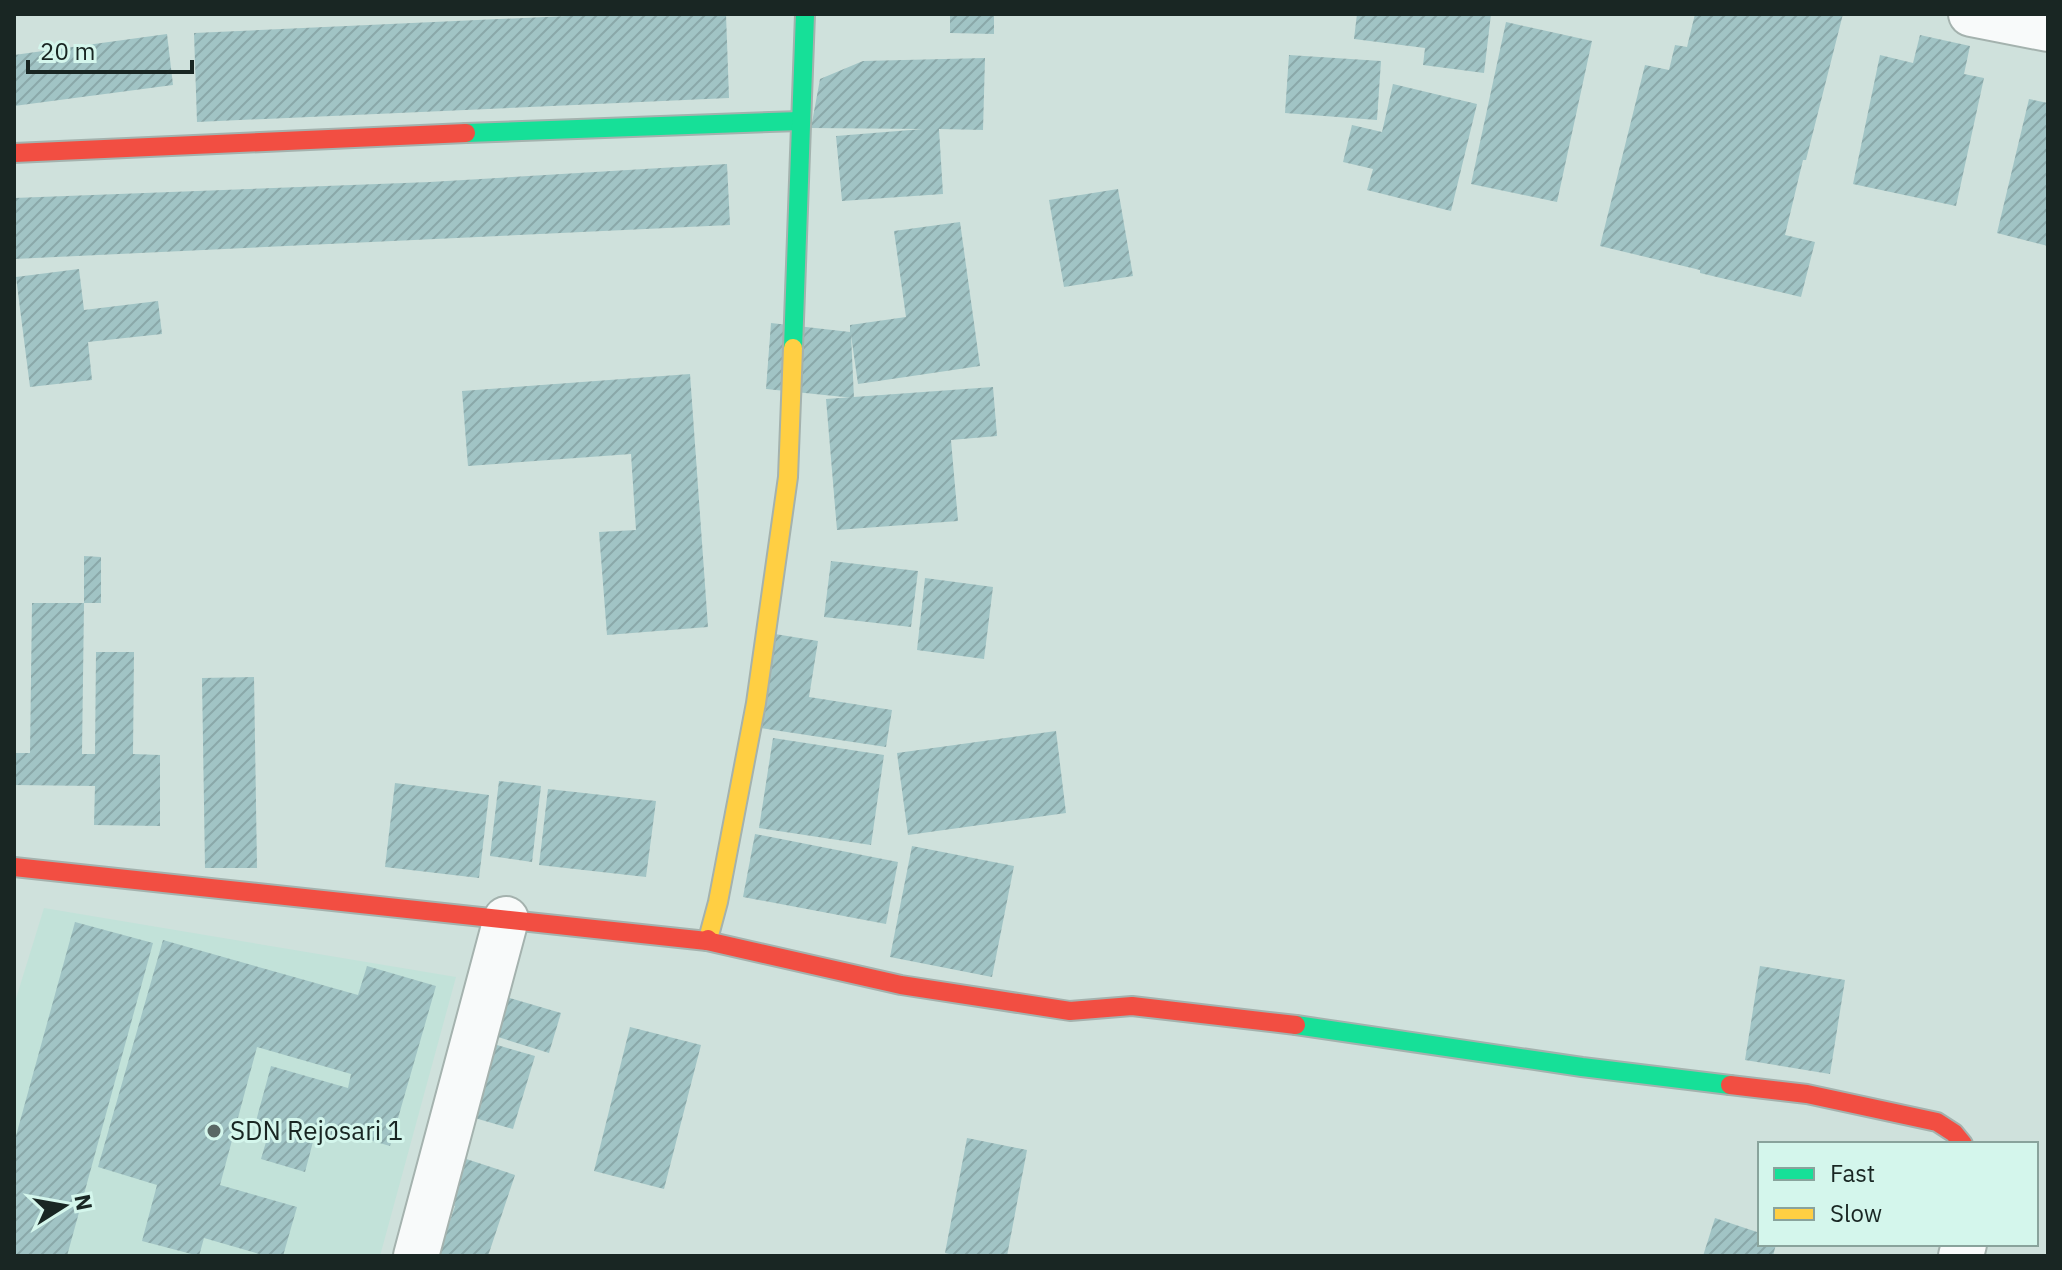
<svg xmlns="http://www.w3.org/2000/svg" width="2062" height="1270" viewBox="0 0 2062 1270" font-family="'IBM Plex Sans',sans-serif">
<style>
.built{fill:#c2e2d9}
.building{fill:url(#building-hatch)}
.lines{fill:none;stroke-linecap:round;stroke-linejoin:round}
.street-casing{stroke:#a4b2ae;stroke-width:48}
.fast-casing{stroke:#a4b2ae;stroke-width:22}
.slow-casing{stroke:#a4b2ae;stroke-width:22}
.jam-casing{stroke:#a4b2ae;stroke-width:22}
.street{stroke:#f8fafa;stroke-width:44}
.fast{stroke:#16e098;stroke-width:18}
.slow{stroke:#ffcf43;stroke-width:18}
.jam{stroke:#f24e42;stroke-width:18}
.poi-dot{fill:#596764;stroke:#d4f6ec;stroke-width:3}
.labels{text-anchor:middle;stroke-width:6;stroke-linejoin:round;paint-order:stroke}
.poi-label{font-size:26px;fill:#192623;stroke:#d4f6ec;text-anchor:start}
</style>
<defs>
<pattern id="building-hatch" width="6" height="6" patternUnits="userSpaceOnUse" patternTransform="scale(2)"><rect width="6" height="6" fill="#a1c4c5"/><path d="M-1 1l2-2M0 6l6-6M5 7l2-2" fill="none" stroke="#8aa8a9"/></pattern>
</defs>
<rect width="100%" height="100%" fill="#cfe1dc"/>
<path class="built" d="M44,908L456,977L380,1256H14V1005Z"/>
<g class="building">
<path d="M610,14H726L729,98L197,122L194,33Z"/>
<path d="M950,14H994V34L950,33Z"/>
<path d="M1357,14H1491L1484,73L1423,65L1425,48L1354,39Z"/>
<path d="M1695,14H1843L1806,160H1803L1785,235L1815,242L1801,297L1700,273V270L1600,246L1645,65L1669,70L1675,45L1687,47Z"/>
<path d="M1506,22L1592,41L1557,202L1471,184Z"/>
<path d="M167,34L173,85L14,106V55Z"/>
<path d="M1920,35L1970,46L1964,74L1984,78L1956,206L1853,184L1880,55L1913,63Z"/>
<path d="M1289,55L1381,61L1377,120L1285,113Z"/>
<path d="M985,58L983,130L939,129L943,194L842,201L836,136L923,129L811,128L820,79L863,61Z"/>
<path d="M1393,84L1477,104L1451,211L1367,190L1373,169L1343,162L1352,125L1382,132Z"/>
<path d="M2029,99L2048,103V246L1997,233Z"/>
<path d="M727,164L730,225L14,259V198L430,182Z"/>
<path d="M1118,189L1133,276L1064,287L1049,200Z"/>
<path d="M960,222L980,366L858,384L851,335L854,398L766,389L771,323L850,332V325L906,317L894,231Z"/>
<path d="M79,269L84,310L158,301L162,334L88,342L92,380L30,387L16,277Z"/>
<path d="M690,374L708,627L607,635L599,532L636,530L631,454L468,466L462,391Z"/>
<path d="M993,387L997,436L951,440L958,521L837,530L826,399Z"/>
<path d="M84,556L101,557V603H84Z"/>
<path d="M831,561L918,571L911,627L824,617Z"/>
<path d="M925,578L993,587L984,659L917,650Z"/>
<path d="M32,603H84L82,754H95L96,652H134L133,754L160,755V826L94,825L95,786L14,785V753H30Z"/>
<path d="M775,634L818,641L809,697L892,710L886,747L760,728Z"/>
<path d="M254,677L257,868H205L202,678Z"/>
<path d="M1056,731L1066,813L908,835L897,753Z"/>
<path d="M773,738L884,755L871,845L759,828Z"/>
<path d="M499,781L541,786L532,862L490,856Z"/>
<path d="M395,783L489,795L479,878L385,867Z"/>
<path d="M548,789L656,801L646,877L539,865Z"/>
<path d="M755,834L898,862L886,924L743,897Z"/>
<path d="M912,846L1014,866L992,977L890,957Z"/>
<path d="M75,922L153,943L67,1256H14V1143Z"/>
<path d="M163,940L358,995L367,966L436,986L390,1146L335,1130L331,1142L314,1138L305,1172L261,1159L271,1125L256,1121L271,1066L348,1088L351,1074L257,1047L220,1185L297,1207L283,1256H266L204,1238L199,1256L142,1241L157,1185L98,1167Z"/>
<path d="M1760,966L1845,980L1830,1074L1745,1060Z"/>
<path d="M496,994L561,1013L549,1053L485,1033Z"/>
<path d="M630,1027L701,1045L664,1189L594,1171Z"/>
<path d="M483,1041L535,1056L513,1129L461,1114Z"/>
<path d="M967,1138L1027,1150L1007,1256H959L945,1253Z"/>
<path d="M448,1153L515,1175L488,1256H438L455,1206L433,1199Z"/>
<path d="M1715,1218L1760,1233V1244H1776L1773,1256H1703Z"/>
</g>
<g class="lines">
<defs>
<g id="street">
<path d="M1971,14L2048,29"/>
<path d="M416,1256L506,919"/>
<path d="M1961,1256L1964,1244"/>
</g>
<g id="fast">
<path d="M466,133L800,121"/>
<path d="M793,348L805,14"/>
<path d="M1296,1025L1582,1067L1730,1085"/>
</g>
<path id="slow" d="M708,939L718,902L756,703L788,477L793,348"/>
<g id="jam">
<path d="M14,153L466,133"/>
<path d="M14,867L707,941L708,939"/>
<path d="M707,941L901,985L1070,1011L1132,1006L1296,1025"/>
<path d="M1730,1085L1807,1094L1937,1122L1954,1133L1963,1144"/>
</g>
</defs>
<use href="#street" class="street-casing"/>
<use href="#fast" class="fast-casing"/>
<use href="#slow" class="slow-casing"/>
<use href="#jam" class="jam-casing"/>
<use href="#street" class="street"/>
<use href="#fast" class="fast"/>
<use href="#slow" class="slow"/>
<use href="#jam" class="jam"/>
</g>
<circle class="poi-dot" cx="214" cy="1131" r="8"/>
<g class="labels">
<g class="poi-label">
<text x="230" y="1140">SDN Rejosari 1</text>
</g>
</g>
<rect width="2062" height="1270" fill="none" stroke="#192623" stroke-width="32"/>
<rect x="1758" y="1142" width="280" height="104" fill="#d4f6ec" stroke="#89a39c" stroke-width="2"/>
<rect x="1774" y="1168" width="40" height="12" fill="#16e098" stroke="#89a39c" stroke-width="2"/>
<text x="1830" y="1182" font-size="24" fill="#192623">Fast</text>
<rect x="1774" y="1208" width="40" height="12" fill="#ffcf43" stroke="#89a39c" stroke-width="2"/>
<text x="1830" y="1222" font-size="24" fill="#192623">Slow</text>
<g transform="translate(64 1206) rotate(79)" stroke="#d4f6ec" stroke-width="6" paint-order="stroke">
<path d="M0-6L14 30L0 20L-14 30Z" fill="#192623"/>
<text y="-12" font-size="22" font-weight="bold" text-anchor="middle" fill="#192623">N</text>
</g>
<path d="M28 60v12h164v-12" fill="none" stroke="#192623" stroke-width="4"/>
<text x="40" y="60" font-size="24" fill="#192623" stroke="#d4f6ec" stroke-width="6" paint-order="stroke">20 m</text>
</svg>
